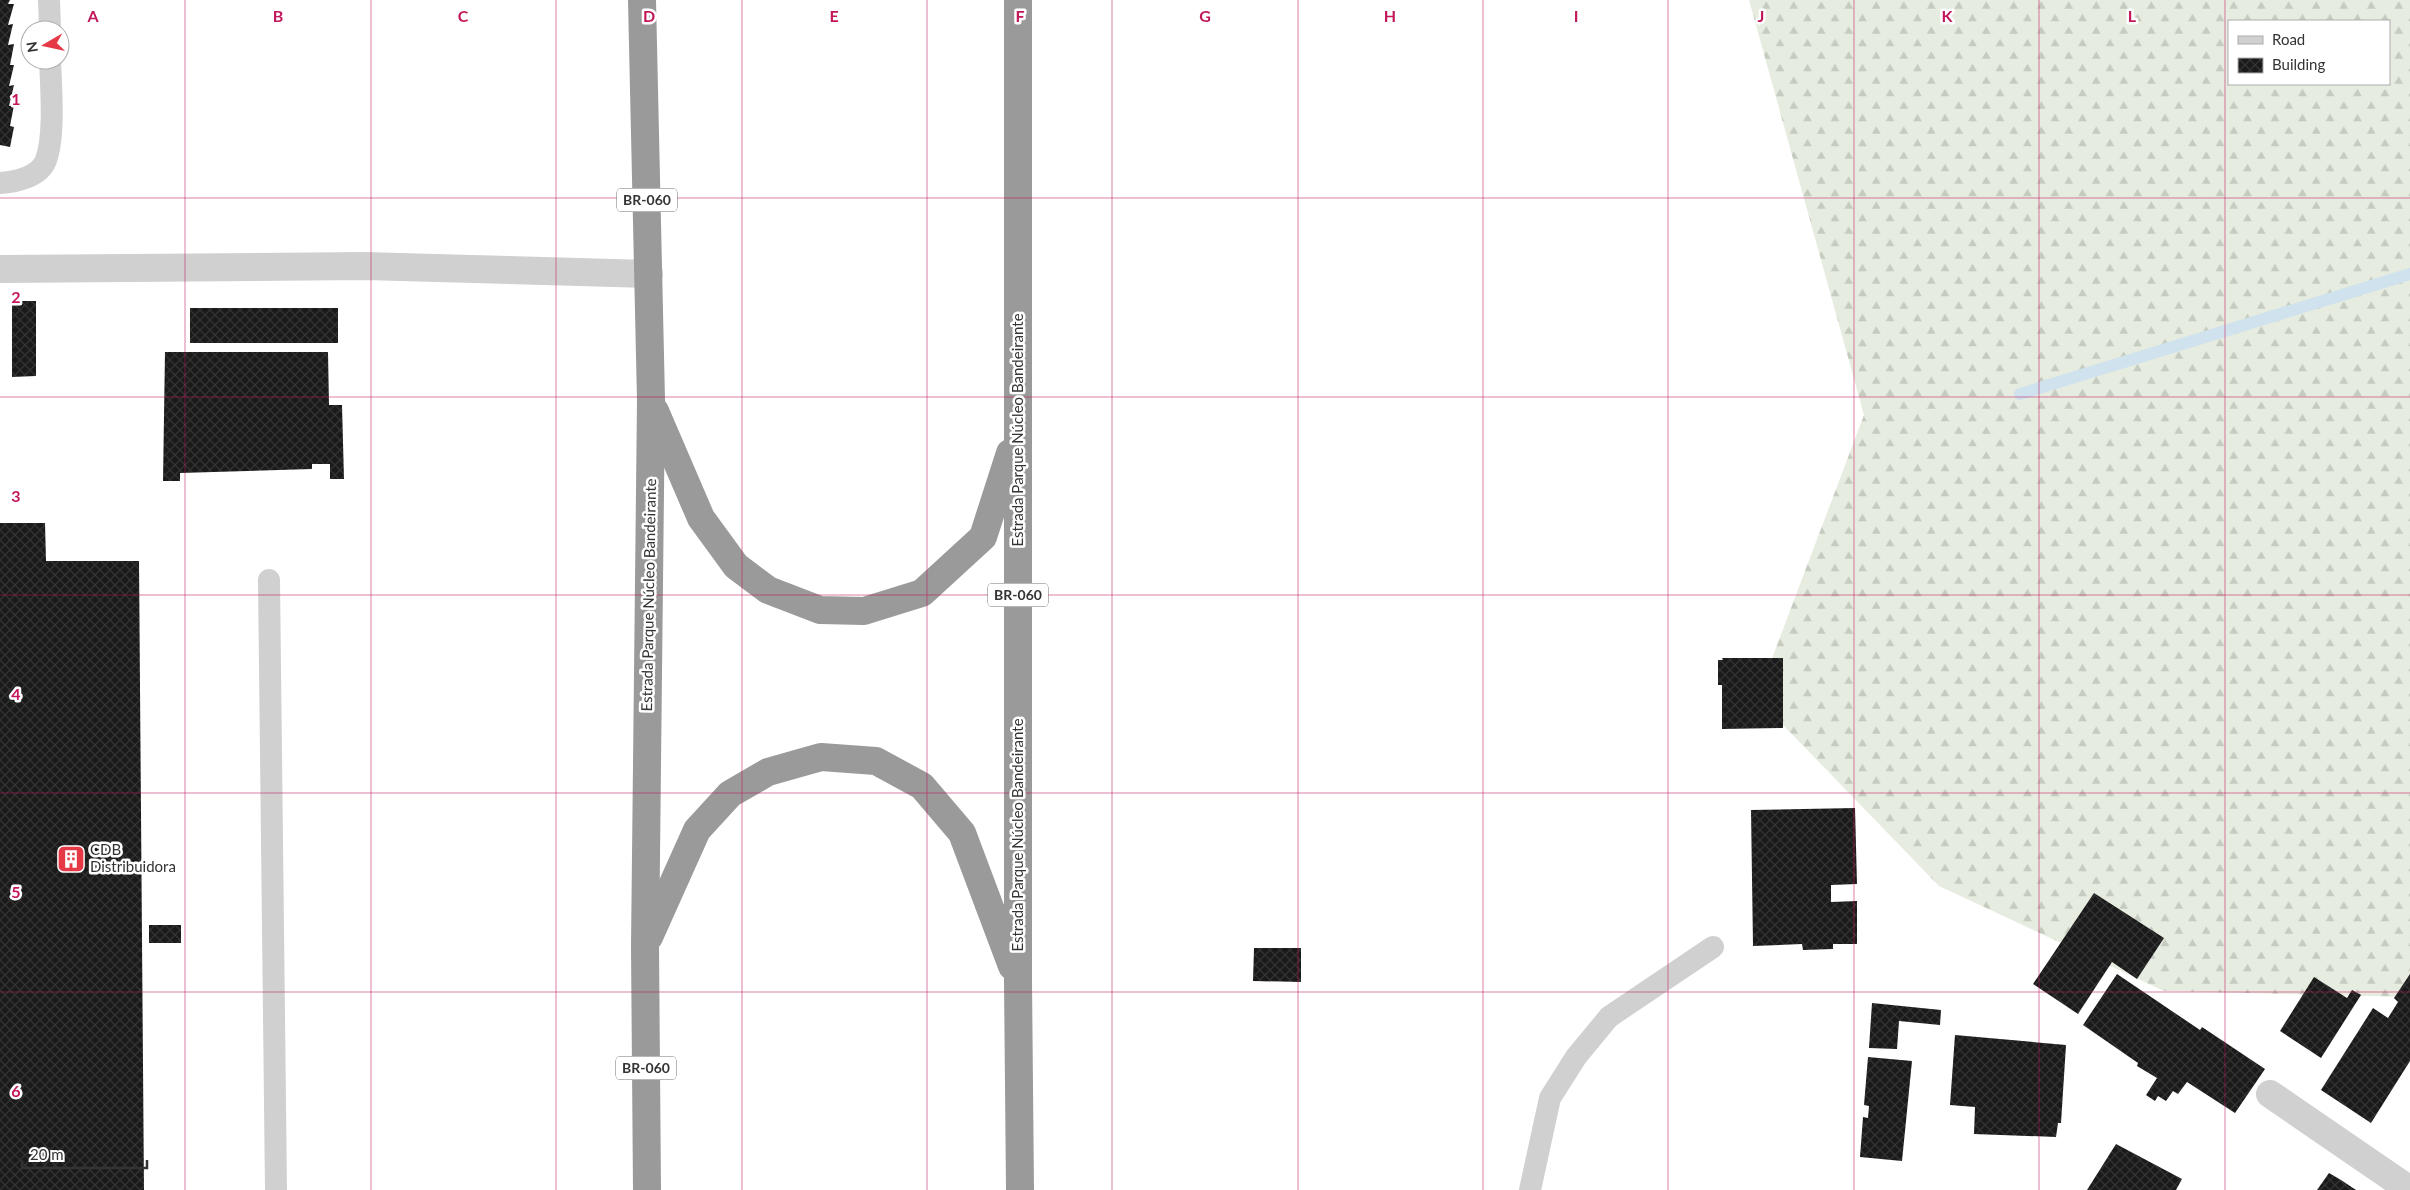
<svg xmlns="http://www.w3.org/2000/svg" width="2410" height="1190" viewBox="0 0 2410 1190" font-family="Lato,sans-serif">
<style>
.forest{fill:url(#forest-firs);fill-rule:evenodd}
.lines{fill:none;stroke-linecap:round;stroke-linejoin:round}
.stream{stroke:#cfe2ee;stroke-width:12}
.building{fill:url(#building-cross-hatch)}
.lane{stroke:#d0d0d0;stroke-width:22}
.street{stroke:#d0d0d0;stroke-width:28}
.highway{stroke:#9a9a9a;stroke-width:28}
.grid{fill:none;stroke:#c2185b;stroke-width:1;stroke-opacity:0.55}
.labels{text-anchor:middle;stroke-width:5;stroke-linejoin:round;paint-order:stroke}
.shield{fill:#fff;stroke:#707070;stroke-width:1}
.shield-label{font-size:14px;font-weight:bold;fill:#333}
.street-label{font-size:15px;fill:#333;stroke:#fff}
.poi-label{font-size:15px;fill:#333;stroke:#fff;text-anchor:start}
.grid-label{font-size:16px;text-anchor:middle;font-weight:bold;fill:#c2185b;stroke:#fff;stroke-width:5;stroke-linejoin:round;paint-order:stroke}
</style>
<defs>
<pattern id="forest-firs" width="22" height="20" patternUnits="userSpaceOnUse" patternTransform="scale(1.25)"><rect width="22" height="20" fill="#e6ecdf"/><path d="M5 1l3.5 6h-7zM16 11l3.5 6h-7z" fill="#c6cbc0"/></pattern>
<pattern id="building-cross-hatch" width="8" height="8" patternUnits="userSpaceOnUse" patternTransform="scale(1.25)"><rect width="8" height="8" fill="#1a1a1a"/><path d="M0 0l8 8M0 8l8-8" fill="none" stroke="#333"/></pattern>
</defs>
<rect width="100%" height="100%" fill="#fff"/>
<path class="forest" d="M1749,0H2410V997L2164,991L1939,886L1757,698L1864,415ZM2229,21H2389V84H2229Z"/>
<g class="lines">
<path class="stream" d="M2020,394L2410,274"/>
</g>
<g class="building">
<path d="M0,0H10L8,4H14L8,25L13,24L8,45L14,44L10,65H14L9,86L14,85L9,106L14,105L10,126L14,127L10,147L0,145Z"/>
<path d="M12,301H36V376L12,377Z"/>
<rect x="190" y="308" width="148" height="35"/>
<path d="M165,352H328L329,405H342L344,479H330V464H312V469L180,473V481H163Z"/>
<path d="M0,523H45L46,561H139L144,1190H0Z"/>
<path d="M1722,658H1783V728L1722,729V685H1718V660H1723Z"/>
<path d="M1855,808L1857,884L1831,885V902L1857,901V944H1833V949L1803,950L1802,944L1753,946L1751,810Z"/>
<path d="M2094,893L2164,938L2137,979L2112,962L2078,1014L2033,984Z"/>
<rect x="149" y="925" width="32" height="18"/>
<path d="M1254,948H1301V982L1253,981Z"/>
<path d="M2117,974L2200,1030L2202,1027L2265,1069L2235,1113L2187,1082L2178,1094L2173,1091L2166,1101L2158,1096L2155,1101L2146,1095L2157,1078L2137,1066L2138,1063L2083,1025Z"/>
<path d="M2410,974V1061L2371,1123L2321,1090L2373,1008L2388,1018L2398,1002L2394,998Z"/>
<path d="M2314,977L2347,998L2352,990L2361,995L2321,1058L2280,1031Z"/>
<path d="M1872,1003L1941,1010L1940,1025L1899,1021L1897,1049L1869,1048Z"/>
<path d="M1955,1035L2066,1045L2061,1123H2058L2056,1137L1974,1134L1975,1107L1950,1105Z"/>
<path d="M1868,1057L1912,1061L1902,1161L1860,1157L1863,1117L1868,1118L1869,1106L1864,1105Z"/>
<path d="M2116,1144L2182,1179L2176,1190H2087Z"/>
<path d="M2329,1173L2341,1180L2356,1190H2317Z"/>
</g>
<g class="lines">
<g class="lane">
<path d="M49,0L50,30"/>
<path d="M0,183C15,182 40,177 46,160C55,135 51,87 50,60"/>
<path d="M269,580L276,1190"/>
<path d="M1530,1190L1550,1098L1576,1057L1609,1017L1713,947"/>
</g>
<g class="street">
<path d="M0,269L365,266L649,274"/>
<path d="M2270,1094L2410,1190"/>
</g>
<g class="highway">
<path d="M642,0L651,400L645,947L647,1190"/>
<path d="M1018,0V982L1020,1190"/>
<path d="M655,411L701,518L736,566L768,590L820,610L864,611L922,593L983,537L1010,453"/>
<path d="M649,937L697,830L730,794L768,772L821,757L876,761L922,786L962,833L1012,966"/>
</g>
</g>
<path class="grid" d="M185,0V1190M371,0V1190M556,0V1190M742,0V1190M927,0V1190M1112,0V1190M1298,0V1190M1483,0V1190M1668,0V1190M1854,0V1190M2039,0V1190M2225,0V1190M0,198H2410M0,397H2410M0,595H2410M0,793H2410M0,992H2410"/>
<defs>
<symbol id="building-square" viewBox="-11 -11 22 22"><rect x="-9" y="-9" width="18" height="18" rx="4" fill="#e63946" stroke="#fff"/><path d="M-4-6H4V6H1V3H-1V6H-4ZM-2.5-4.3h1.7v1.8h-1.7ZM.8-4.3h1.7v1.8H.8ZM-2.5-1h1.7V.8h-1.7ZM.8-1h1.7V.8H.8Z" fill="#fff"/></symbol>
</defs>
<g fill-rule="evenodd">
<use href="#building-square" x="55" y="843" width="32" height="32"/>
</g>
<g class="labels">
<g class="shield">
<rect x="617" y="188.5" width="60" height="23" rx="4"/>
<rect x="988" y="583.5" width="60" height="23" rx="4"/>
<rect x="616" y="1056.5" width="60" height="23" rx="4"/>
</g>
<g class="shield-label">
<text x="647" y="205">BR-060</text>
<text x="1018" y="600">BR-060</text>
<text x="646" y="1073">BR-060</text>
</g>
<g class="street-label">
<text transform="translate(1018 430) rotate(-90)" y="5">Estrada Parque Núcleo Bandeirante</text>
<text transform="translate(649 595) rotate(-89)" y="5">Estrada Parque Núcleo Bandeirante</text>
<text transform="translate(1018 835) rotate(-90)" y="5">Estrada Parque Núcleo Bandeirante</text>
</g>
<g class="poi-label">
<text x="90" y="855">CDB<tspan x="90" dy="17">Distribuidora</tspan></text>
</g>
</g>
<g class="grid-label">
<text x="93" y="22">A</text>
<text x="278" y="22">B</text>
<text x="463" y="22">C</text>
<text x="649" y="22">D</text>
<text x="834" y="22">E</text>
<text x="1020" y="22">F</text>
<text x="1205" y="22">G</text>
<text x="1390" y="22">H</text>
<text x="1576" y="22">I</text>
<text x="1761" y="22">J</text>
<text x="1947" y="22">K</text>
<text x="2132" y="22">L</text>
<text x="16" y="105">1</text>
<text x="16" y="303">2</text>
<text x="16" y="502">3</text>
<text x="16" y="700">4</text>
<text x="16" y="898">5</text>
<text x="16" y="1097">6</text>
</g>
<rect x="2228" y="20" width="162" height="65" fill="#ffffff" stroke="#adadad"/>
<rect x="2238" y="36" width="25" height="8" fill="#d0d0d0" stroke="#adadad"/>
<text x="2272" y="45" font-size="15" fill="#333333">Road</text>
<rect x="2238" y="58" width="25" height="15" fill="url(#building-cross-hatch)" stroke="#adadad"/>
<text x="2272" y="70" font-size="15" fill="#333333">Building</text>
<g transform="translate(45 45) rotate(261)"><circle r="24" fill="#ffffff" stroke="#adadad"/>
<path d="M0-4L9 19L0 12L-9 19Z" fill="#e63946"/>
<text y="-8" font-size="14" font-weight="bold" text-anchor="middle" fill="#333333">N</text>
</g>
<path d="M22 1160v8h125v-8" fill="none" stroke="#333333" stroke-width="2.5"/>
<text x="30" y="1160" font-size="15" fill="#333333" stroke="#ffffff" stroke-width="4" paint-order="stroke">20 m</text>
</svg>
